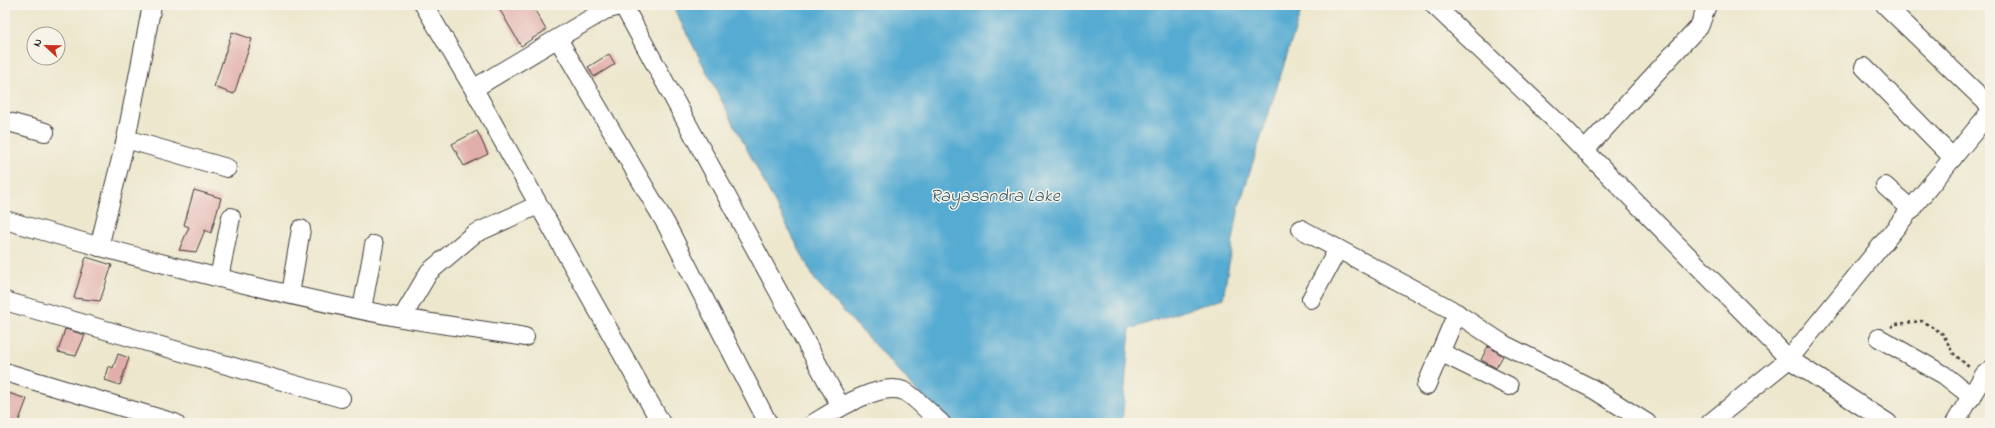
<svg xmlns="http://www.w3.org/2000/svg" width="1995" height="428" viewBox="0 0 1995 428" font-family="'Indie Flower',sans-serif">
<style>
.water{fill:#56abd2;stroke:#396477}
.building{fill:#e2aeab}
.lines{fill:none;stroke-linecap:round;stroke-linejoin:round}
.minor-casing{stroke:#3b3a37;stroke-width:20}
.path{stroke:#3b3a37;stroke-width:2.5;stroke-dasharray:3 3;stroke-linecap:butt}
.minor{stroke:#fff;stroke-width:18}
.labels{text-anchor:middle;stroke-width:3;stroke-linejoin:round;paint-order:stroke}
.water-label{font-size:18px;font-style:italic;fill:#365c6e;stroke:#f7f3e8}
</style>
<rect width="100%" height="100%" fill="#f7f3e8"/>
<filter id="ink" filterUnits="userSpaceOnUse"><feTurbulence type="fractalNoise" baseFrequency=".025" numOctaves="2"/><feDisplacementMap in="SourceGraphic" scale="8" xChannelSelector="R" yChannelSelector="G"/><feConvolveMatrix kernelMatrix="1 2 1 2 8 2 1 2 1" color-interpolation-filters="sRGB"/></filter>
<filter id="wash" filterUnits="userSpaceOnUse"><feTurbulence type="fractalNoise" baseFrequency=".012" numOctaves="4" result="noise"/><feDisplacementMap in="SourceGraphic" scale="16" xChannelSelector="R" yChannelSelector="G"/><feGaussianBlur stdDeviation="0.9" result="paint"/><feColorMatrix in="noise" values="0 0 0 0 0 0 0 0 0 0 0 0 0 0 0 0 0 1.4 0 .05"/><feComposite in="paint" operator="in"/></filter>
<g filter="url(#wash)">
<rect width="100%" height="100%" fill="#ede7cd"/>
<path class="water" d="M672,5H1303L1239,206L1223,298L1130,329L1122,423H946L815,280Z"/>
<g id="blocks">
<g class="building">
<path d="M497,5H532L546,30L521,46Z"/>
<path d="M232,32L252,39L234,94L214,87Z"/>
<path d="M609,54L615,64L594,77L588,67Z"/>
<path d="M477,131L488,154L464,166L452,144Z"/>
<path d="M194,190L221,198L211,233L205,230L196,252L179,250L189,227L184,225Z"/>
<path d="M86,257L112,265L100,301L74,298Z"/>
<path d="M65,329L85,335L76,356L58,352Z"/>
<path d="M1488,346L1503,356L1496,368L1481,360Z"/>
<path d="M118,354L129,358L120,385L105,380L109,366L113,368Z"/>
<path d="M5,392L27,399L18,423H5Z"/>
</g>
</g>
</g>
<g filter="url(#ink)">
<use href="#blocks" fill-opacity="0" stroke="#3b3a37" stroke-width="1"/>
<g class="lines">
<defs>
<g id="minor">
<path d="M424,5L476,93L661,423"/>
<path d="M1434,5L1558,123L1789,359L1888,423"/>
<path d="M1885,5L1990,106"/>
<path d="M558,39L666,224L768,423"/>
<path d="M1864,67L1953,158"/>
<path d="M476,93L478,86L605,10L623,5L841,407"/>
<path d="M5,121L45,132"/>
<path d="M126,139L227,168"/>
<path d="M1585,150L1700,25L1707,5"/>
<path d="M1885,186L1912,210"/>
<path d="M5,220C136,258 268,293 402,318C442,325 484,330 525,337"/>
<path d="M1301,229L1450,309L1505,345L1593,389L1647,423"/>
<path d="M99,247L126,139L152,5"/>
<path d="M219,278L231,217"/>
<path d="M290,294L301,229"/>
<path d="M1311,299L1338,249"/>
<path d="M5,301L341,398"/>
<path d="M362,309L374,245"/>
<path d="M402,318L429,272L474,234L538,205"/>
<path d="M1879,338L1944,375L1972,397"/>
<path d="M1440,352L1509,386"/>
<path d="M5,372L175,423"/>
<path d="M1426,386L1457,313"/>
<path d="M814,423C834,411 880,381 904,391C912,394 933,416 941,423"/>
<path d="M1710,423L1789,359L1990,112"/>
<path d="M1955,423L1984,375L1990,370"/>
</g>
</defs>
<use href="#minor" class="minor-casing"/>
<path class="path" d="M1891,327L1896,324L1922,321L1943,334L1953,353L1970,368"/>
<use href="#minor" class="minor"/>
</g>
</g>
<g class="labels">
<g class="water-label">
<text x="995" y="201">Rayasandra Lake</text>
</g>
</g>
<rect width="1995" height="428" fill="none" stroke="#f7f3e8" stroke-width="20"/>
<g transform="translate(46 46) rotate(292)"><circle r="19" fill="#f7f3e8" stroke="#9f9d96"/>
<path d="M0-3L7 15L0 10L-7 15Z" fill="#c8321e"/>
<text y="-6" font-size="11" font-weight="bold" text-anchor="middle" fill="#1c1c1c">N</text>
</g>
</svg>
